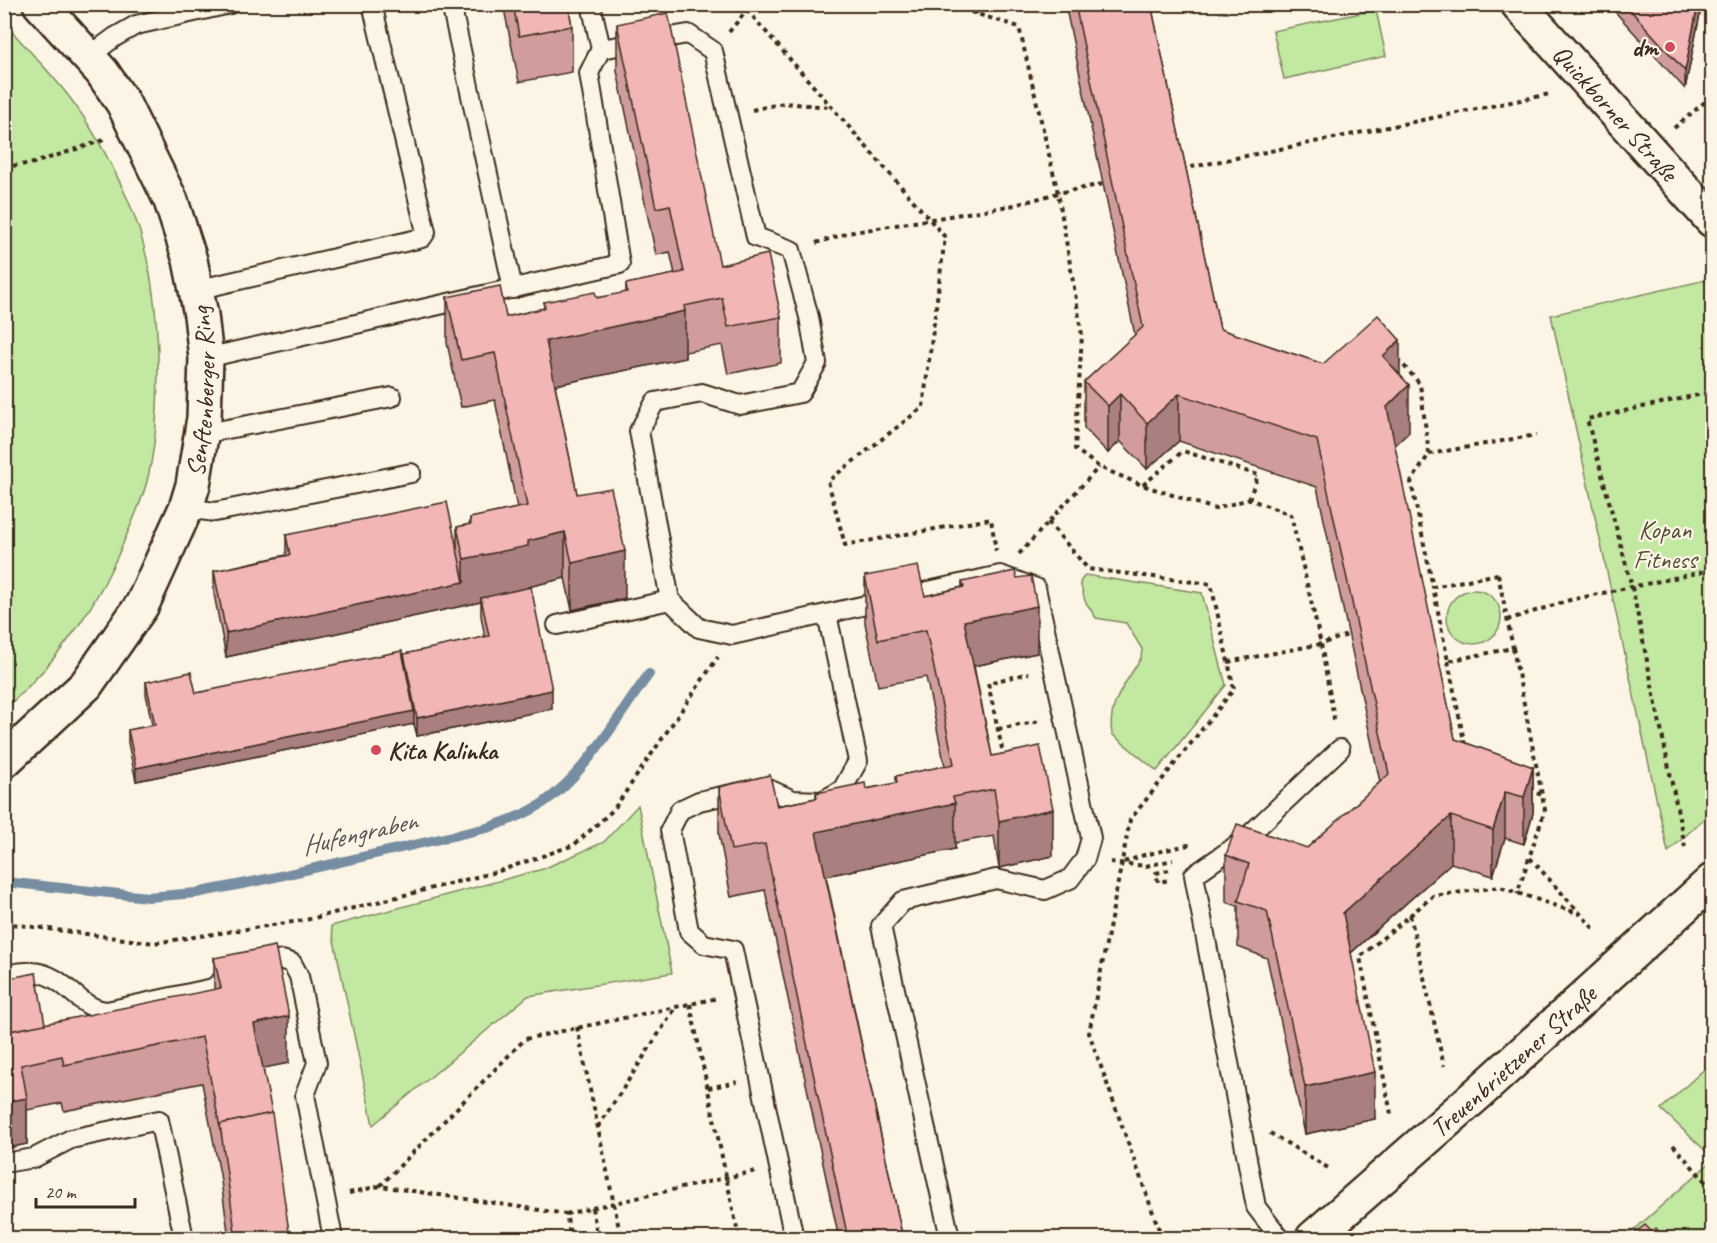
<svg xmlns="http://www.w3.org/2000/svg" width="1717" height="1243" viewBox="0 0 1717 1243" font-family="Caveat,sans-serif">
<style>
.green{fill:#c3e8a2;stroke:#7f8960;stroke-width:1.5}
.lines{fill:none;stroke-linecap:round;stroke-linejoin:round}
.stream{stroke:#768da2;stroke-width:10}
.lane-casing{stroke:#3b2a1e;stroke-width:22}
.street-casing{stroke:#3b2a1e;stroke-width:38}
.path{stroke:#3b2a1e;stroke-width:4;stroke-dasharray:4.5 4.5;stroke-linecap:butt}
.lane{stroke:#fcf5e5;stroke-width:18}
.street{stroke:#fcf5e5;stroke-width:33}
.wall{fill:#d09d9c;stroke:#3b2a1e;stroke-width:1.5}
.shaded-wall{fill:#a97f7f;stroke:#3b2a1e;stroke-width:1.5}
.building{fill:#f2b6b5;stroke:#3b2a1e;stroke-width:1.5}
.poi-dot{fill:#d1495b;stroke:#fcf5e5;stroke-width:2}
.labels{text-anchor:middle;stroke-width:4.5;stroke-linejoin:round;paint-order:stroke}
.poi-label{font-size:26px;font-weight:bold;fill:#3b2a1e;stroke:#fcf5e5;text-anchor:end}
.street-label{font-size:26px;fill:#3b2a1e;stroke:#fcf5e5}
.park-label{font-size:26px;fill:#565038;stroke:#fcf5e5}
.water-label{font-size:27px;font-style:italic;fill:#545355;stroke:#fcf5e5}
</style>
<rect width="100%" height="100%" fill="#fcf5e5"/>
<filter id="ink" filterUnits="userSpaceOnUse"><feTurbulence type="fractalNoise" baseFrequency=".0167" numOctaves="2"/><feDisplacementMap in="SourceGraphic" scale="12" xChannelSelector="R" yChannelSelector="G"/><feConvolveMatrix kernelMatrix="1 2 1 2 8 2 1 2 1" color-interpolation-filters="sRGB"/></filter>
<g filter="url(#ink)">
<g class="green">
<path d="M1376,10L1386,56L1284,79L1273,31Z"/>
<path d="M4,23C25,46 48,70 67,94C92,126 112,164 128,200C149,247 156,300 158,351C158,392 158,436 148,477C144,496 135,515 128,532C99,604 62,657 5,709Z"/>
<path d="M1706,280L1712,287V811L1668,852L1551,315Z"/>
<path d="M1085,575L1202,593L1226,685L1157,771L1112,734C1107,704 1126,683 1141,658L1142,649L1126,623L1096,618L1085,601L1080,582Z"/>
<circle cx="1474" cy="617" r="27"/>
<path d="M638,805L672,973L528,996L373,1125L331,926L543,869L604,842Z"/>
<path d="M1712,1062V1157L1661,1109Z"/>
<path d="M1712,1161V1238H1625Z"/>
</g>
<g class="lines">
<path class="stream" d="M14,883L148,897L196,893L267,879L487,828C506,821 526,815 543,803C586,774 618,716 649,674"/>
<defs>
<g id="lane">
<path d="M451,4L513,289"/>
<path d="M591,4L601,49L688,34L713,51L756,237L791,250L809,317L817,363L800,393L740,405L702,393L655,402L639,431L670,600L699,628L732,635L1000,575L1036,588L1091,838L1085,859L1070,879L1045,890L996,879L903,901L881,926L950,1238"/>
<path d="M88,57L115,37L136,25L230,4"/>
<path d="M196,290L422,238L426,232L372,4"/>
<path d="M206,358L620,264L589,73L601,49"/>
<path d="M202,434L392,397"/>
<path d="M186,508L215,512L411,473"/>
<path d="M557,625L670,600"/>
<path d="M4,975C13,974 24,971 33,972C67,975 76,1008 107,1011L213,988L234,970L282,960L292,963L299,976L317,1063L305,1095L333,1238"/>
<path d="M4,1163L34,1158L71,1139L159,1120L184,1238"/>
<path d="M794,1238L733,950L704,944L689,931L670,830L680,810L699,801L764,787L793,800L822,801L842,790L858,761L827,614"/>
<path d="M1280,1238L1256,1207L1194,875L1244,840L1340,749"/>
</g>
<g id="street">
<path id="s1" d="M1518,4L1712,220"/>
<path id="s2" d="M4,761L86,685L142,605L186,508L193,485L204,418L206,358L201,315L190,260L171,201L123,103L102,72L40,4"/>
<path id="s3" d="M1313,1238L1482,1090L1712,881"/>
</g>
</defs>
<use href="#lane" class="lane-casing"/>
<use href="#street" class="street-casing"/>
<g class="path">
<path d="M945,4L1019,27L1058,193L1082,335L1075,449L1099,467L1142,485L1215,509L1249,499L1291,515L1321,644L1335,724"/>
<path d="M747,10L945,237L923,407L828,481L845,545L991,519L996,551"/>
<path d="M976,14L979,4"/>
<path d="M729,32L752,4"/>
<path d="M752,110L784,103L830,107"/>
<path d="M1674,128L1712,96"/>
<path d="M4,167L34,163L104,140"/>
<path d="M1182,169L1550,94"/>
<path d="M816,243L848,233L1015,205L1058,193L1103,184"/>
<path d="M1398,359L1420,384L1429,454L1411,482L1433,587"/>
<path d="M1429,454L1536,435"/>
<path d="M1143,485L1183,451L1258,475L1249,499"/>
<path d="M1048,522L1088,569L1211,584L1234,689L1130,820L1089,1033L1162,1238"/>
<path d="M1019,554L1099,467"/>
<path d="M1498,574L1513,648L1448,661L1433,587Z"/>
<path d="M1507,620L1570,600L1712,570"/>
<path d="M1513,648L1545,810L1517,894"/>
<path d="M1448,661L1465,746"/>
<path d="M1228,662L1321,644L1350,634"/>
<path d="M998,729L1040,721"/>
<path d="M1004,758L988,683L1029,673"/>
<path d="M1528,791L1543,795"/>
<path d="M1685,847L1632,587L1587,419L1712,392"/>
<path d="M1530,858L1595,930"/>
<path d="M1110,862L1146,866L1173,860"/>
<path d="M1124,862L1144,855L1188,845L1190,848"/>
<path d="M1169,870L1156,873L1158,882L1170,880"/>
<path d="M1410,915L1444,1066"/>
<path d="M4,923L154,943L306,920L496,872L574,845L614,809L718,657"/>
<path d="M690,1004L739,1238"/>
<path d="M577,1027L621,1238"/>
<path d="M708,1088L737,1082"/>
<path d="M1391,1114L1360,957L1433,896L1500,887L1580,914"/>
<path d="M598,1127L676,1007"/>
<path d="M1270,1133L1330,1169"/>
<path d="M1673,1145L1712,1189"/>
<path d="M380,1186L525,1039L718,998"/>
<path d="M349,1193L380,1186L566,1214L571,1238"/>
<path d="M592,1208L598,1238"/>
<path d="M566,1214L756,1171"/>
</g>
<use href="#lane" class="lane"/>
<use href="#street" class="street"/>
</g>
<g class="wall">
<path d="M503,4H568L572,26V72L519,82Z"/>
<path d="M1065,4H1151L1220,329L1323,364L1400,375L1409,432L1394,446L1455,739L1533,767V813L1524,844L1505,838L1493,876L1451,863L1351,953L1375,1119L1305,1134L1267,958L1238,947V906L1226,902V855L1307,848L1380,782L1317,487L1179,441L1147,469L1120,441L1108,453L1084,428V382L1135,335Z"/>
<path d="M1608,4H1702L1685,89Z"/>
<path d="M617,24L720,265L781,317V363L728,374L722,345L685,352V358L555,385L577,494L625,598L572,610L565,578L528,587L552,709L417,736L414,724L136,781L128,743V730L152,725L146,694V682L196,693L404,661V654L485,637L481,616V602L226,657L214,594V571L286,555V535L457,549V527L470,524V518L517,508L495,400L461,407L447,343V297L506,317L544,308V302L597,298L626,293V284L675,274L670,252L656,255L617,71Z"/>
<path d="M865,576L925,596L962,587V582L1037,653L974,666L992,756L1053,856L999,868L994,836L955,843V849L826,876L903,1239H839L765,890L731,897L719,834V787L777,806L816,798V793L866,789L896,783V776L945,766L926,677L878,686L865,623Z"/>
<path d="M214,958L289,1063L263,1068L290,1239H229L220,1174L202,1083L64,1111L62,1103L27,1110V1144L4,1149V979L45,1024L214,990Z"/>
</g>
<g class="shaded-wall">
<path d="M1698,4H1702L1685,89V71Z"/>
<path d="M685,311V358L546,387V341Z"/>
<path d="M1400,340V387L1383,356Z"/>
<path d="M1409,385V432L1387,453V407Z"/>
<path d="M1120,394V441L1108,453V406Z"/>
<path d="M1179,394V441L1147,469V423Z"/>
<path d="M565,532V578L528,587V592L481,598V602L226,657V633L464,582V559L528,541Z"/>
<path d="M625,551V598L572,610V563Z"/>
<path d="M1037,606V653L964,668V621Z"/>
<path d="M552,690V709L417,736V718Z"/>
<path d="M414,711V724L136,781V768Z"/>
<path d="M1533,767V813L1524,844V797Z"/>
<path d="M1505,792V838L1493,876V830Z"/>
<path d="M955,803V849L816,878V832Z"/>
<path d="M1053,809V856L999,868V821Z"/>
<path d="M1451,816V863L1343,960V913Z"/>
<path d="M289,1016V1063L254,1070V1024Z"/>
<path d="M1375,1072V1119L1305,1134V1087Z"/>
<path d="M27,1098V1144L4,1149V1102Z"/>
</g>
<g class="building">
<path d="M513,4H568L572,26L519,36Z"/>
<path d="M1075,4H1151L1220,329L1323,364L1378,315L1400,340L1383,356L1409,385L1387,407L1455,739L1533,767L1524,797L1505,792L1493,830L1451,816L1343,913L1375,1072L1305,1087L1267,911L1238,901L1249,864L1226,855L1237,824L1307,848L1389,774L1317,440L1179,394L1147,423L1120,394L1108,406L1084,382L1143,327Z"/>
<path d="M1625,4H1698L1685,71Z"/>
<path d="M668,13L720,265L768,254L781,317L728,327L722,298L684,306L685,311L546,341L577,494L611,488L625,551L572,563L565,532L528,541V546L464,559L457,527L471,524L470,518L527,506L495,353L461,360L447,297L500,286L506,317L545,308L544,302L595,292L597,298L627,292L626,284L684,272L670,205L656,208L617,24Z"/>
<path d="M447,502L464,582L226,633L214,571L290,555L286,535Z"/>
<path d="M918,566L925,596L964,587L962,582L1015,571L1017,578L1031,576L1037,606L964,621L992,756L1040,746L1053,809L999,821L994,789L953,797L955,803L816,832L903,1239H848L765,844L731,850L719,787L770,775L777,806L817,798L816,793L865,783L866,789L897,783L896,776L954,764L926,630L878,640L865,576Z"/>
<path d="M531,587L552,690L417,718L404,654L489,636L481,598Z"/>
<path d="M402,651L414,711L136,768L128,730L155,725L146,682L191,672L196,693Z"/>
<path d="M275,946L289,1016L254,1024L272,1113L220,1124V1127L202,1037L64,1065L62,1056L21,1065L27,1098L4,1102V1032L221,988L214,958Z"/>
<path d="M36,973L45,1024L4,1032V979Z"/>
<path d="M272,1113L290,1239H236L220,1124Z"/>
<path d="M1645,1225L1652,1232L1656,1228L1665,1239H1636L1633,1235Z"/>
</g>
</g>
<g class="poi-dot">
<circle cx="1670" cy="47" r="6"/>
<circle cx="376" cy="750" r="6"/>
</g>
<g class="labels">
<g class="poi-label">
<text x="1658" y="56">dm</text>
<text x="388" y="759" text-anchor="start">Kita Kalinka</text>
</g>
<g class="street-label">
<text dy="9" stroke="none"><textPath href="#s1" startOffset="146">Quickborner Straße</textPath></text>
<text dy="9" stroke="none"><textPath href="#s2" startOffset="434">Senftenberger Ring</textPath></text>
<text dy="9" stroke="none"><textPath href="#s3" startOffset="267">Treuenbrietzener Straße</textPath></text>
</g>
<g class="park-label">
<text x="1665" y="538">Kopan<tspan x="1665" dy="30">Fitness</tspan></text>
</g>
<g class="water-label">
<text transform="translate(359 833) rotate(-13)" y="9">Hufengraben</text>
</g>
</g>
<rect width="1717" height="1243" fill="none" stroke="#fcf5e5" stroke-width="24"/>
<rect x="12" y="12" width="1693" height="1219" fill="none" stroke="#3b2a1e" stroke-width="2" filter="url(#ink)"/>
<path d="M36 1198v9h99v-9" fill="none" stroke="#3b2a1e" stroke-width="3"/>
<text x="45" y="1198" font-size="18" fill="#3b2a1e" stroke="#fcf5e5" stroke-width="4.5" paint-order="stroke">20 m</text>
</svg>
